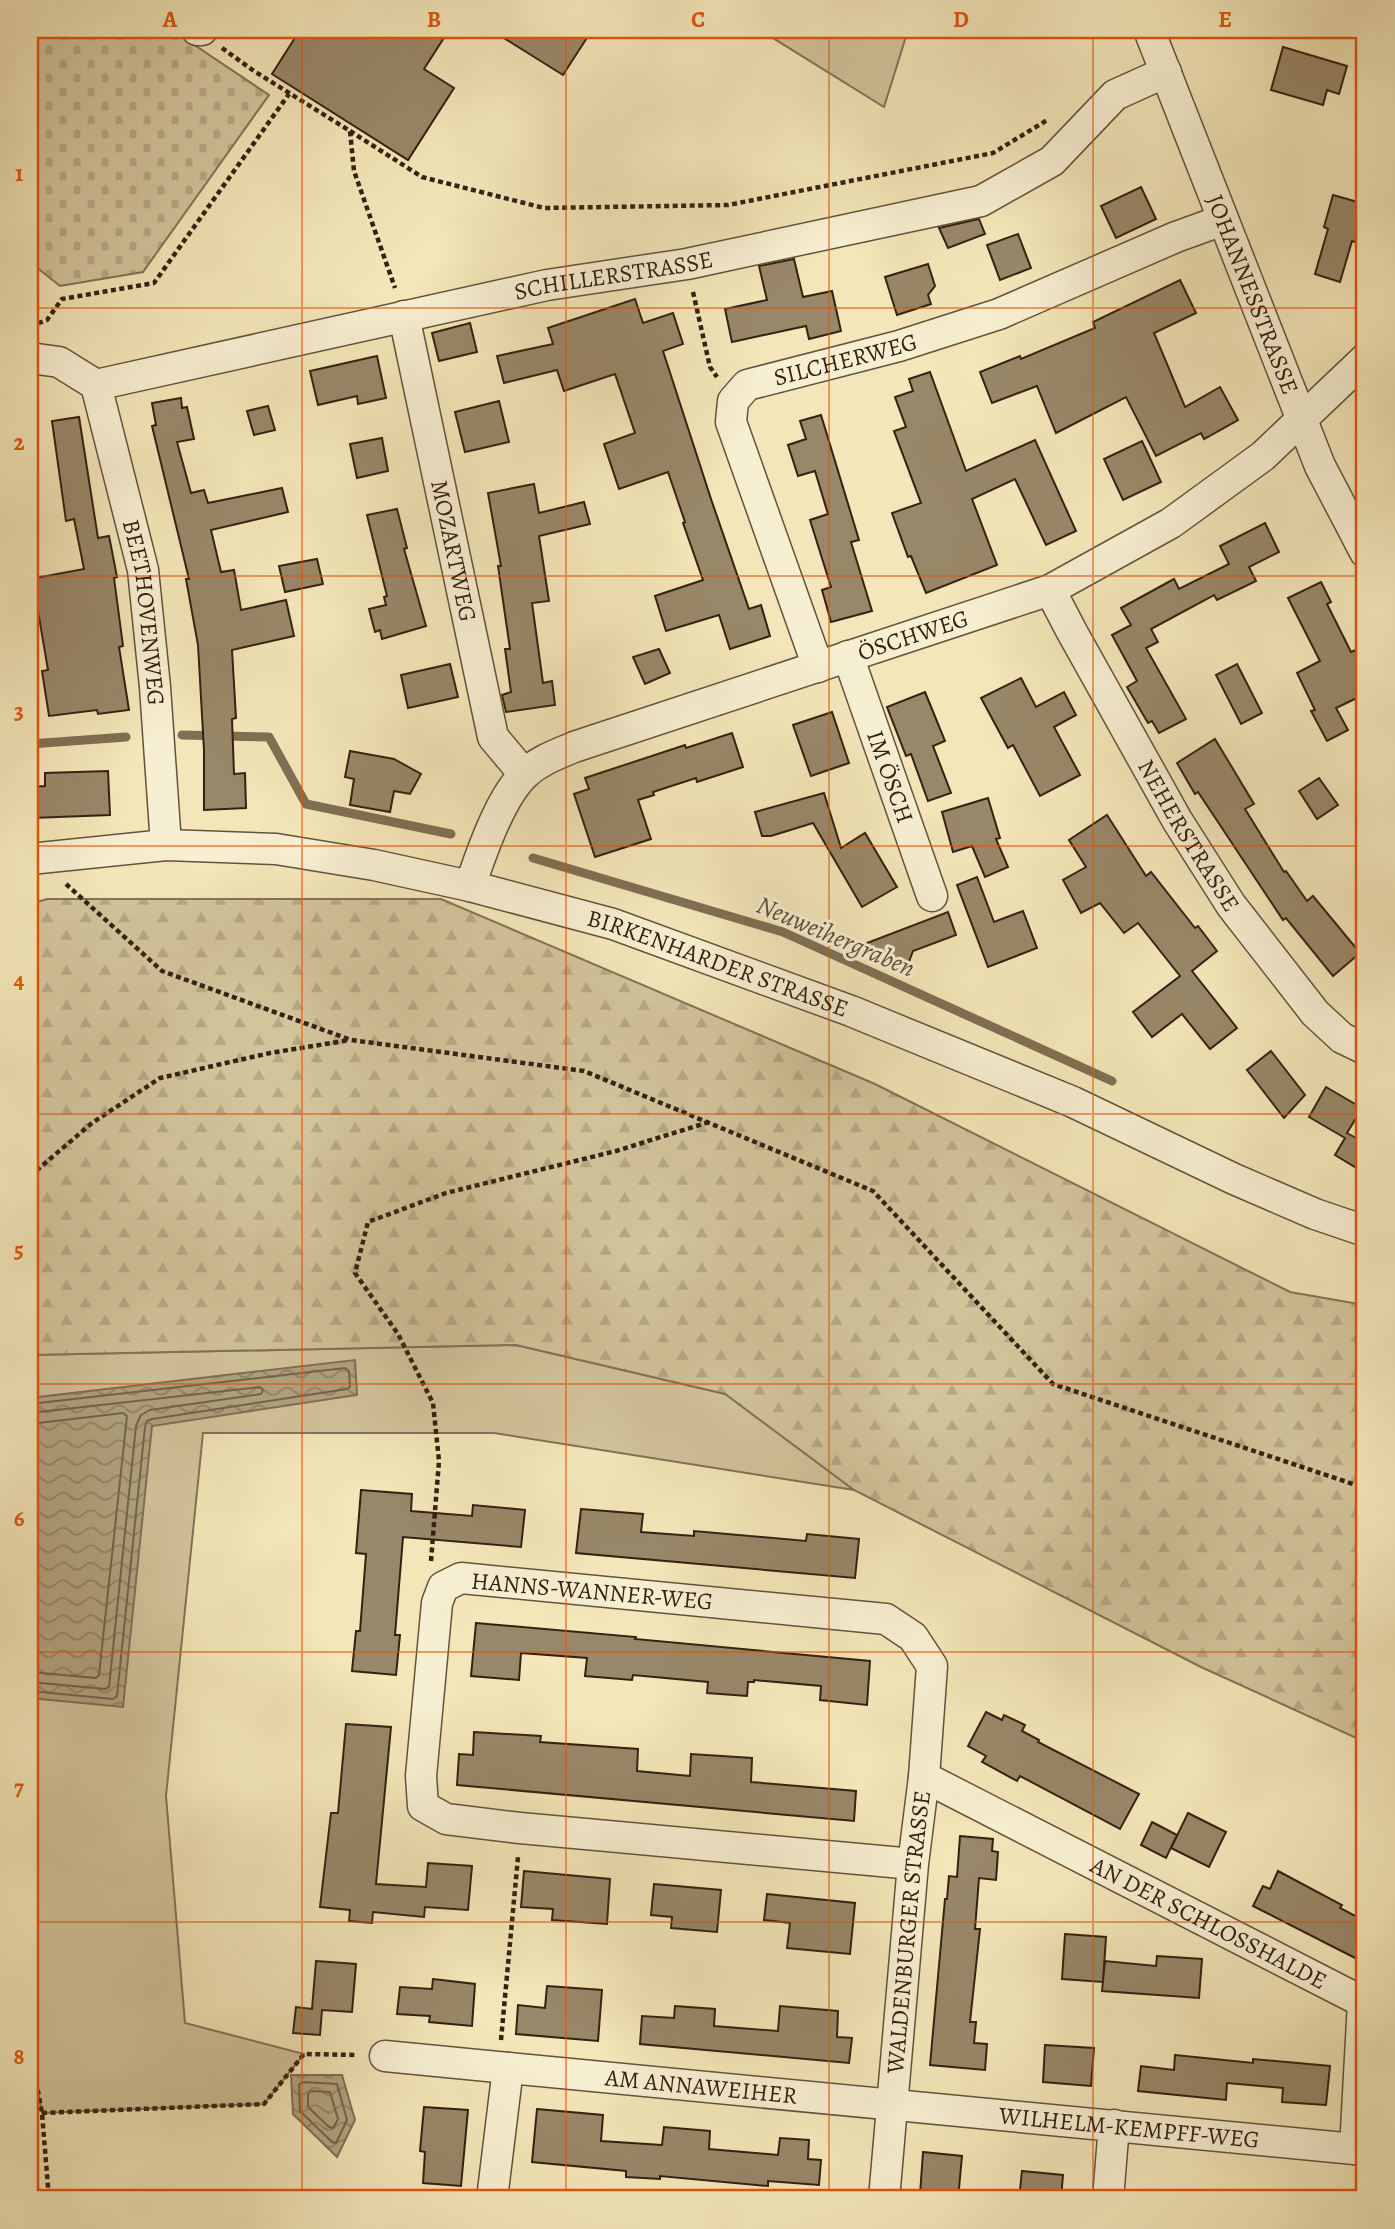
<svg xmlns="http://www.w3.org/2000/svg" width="1395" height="2229" viewBox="0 0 1395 2229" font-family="Alegreya,serif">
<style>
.green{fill:#d3c49c;stroke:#847257;stroke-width:2}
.forest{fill:url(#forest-firs);stroke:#847257;stroke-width:2}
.cemetery{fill:url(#cemetery-stones);stroke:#847257;stroke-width:2}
.water{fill:url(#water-waves);stroke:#806f54;stroke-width:2}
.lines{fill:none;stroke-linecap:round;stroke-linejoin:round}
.shore{stroke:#746249;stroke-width:2}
.stream{stroke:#806f54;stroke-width:9}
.building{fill:#988768;stroke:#352012;stroke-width:2}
.minor-casing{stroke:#64523c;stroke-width:33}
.path{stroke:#352012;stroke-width:4.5;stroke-dasharray:5 3.5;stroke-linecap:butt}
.minor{stroke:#f7efd1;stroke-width:30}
.grid{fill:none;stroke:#df560c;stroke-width:2;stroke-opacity:0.55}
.labels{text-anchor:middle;stroke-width:6;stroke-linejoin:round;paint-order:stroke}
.street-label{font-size:24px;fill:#352012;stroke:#f7efd1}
.water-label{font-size:26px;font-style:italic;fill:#614e38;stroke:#f7efd1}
.neatline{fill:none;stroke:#df560c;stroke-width:2.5}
.grid-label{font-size:23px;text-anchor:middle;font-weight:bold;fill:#df560c}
</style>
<defs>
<pattern id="forest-firs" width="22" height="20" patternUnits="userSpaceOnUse" patternTransform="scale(1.75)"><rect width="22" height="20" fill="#d3c49c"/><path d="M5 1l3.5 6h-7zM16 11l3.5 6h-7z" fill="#b6a885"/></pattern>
<pattern id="cemetery-stones" width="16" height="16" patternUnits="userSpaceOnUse" patternTransform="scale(1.75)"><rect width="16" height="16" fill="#d3c49c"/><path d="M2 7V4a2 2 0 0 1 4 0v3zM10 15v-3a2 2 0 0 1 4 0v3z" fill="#b6a885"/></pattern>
<pattern id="water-waves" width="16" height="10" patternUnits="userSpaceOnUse" patternTransform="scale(1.75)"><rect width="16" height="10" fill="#b2a380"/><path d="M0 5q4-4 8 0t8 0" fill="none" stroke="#928467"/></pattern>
</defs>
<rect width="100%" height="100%" fill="#f3e6b8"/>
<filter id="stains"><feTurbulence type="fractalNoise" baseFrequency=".00286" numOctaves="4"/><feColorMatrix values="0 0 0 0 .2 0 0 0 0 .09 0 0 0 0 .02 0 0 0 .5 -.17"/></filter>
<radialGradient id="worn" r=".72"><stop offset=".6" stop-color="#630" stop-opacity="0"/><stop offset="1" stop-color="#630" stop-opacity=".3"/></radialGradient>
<g class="green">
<path d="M760,30H908L884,107Z"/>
<path d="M516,1345L726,1394L854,1490L494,1433H203L166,1796L185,2023L304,2054L264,2104L42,2113L30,2048V1355Z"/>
</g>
<path class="forest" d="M47,899H441L875,1084L1290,1292L1365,1305V1742L1201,1667L854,1490L725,1394L516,1345L30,1355V904Z"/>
<path class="cemetery" d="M30,30H172L269,95L143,272L60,286L30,262Z"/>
<g class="water">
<path d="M355,1360L357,1395L152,1426L123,1707L30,1698V1398Z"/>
<path d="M291,2075H342L355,2120L337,2157L293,2114Z"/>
</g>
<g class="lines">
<g class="shore">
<path d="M30,1404L345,1368L349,1371L350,1387L347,1389L152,1419L147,1421L145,1427L117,1696L113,1699L30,1691"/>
<path d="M30,1413L260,1387L263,1390L261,1394L150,1410L141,1415L136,1426L109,1687L105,1689L30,1682"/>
<path d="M30,1424L123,1413L127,1416L99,1675L96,1678L30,1672"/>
<path d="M302,2082L337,2084L347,2120L336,2143L332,2142L300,2111L299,2085Z"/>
<path d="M311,2091L330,2092L338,2119L333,2128L329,2127L308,2107V2094Z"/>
</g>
<g class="stream">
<path d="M182,735L269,737L306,804L451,834"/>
<path d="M30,744L126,737"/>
<path d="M533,858L783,932L1112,1081"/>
</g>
</g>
<g class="building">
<path d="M300,30H449L424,69L454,88L408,160L272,74Z"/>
<path d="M491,30H592L563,75Z"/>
<path d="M1283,47L1347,66L1339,94L1327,90L1323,105L1271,90Z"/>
<path d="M1141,187L1156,219L1116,238L1101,206Z"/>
<path d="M1333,195L1365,204V245L1352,241L1340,282L1315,274L1328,229L1324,227Z"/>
<path d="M979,219L985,234L948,248L939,228Z"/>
<path d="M1018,234L1031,268L1000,280L987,245Z"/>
<path d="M794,259L803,297L832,291L841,331L809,339L806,326L732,342L725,309L767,300L759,266Z"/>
<path d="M928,264L935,286L928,295L931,304L897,315L885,277Z"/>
<path d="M1180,280L1196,313L1154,333L1185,407L1220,387L1238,420L1204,439L1201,433L1156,456L1126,397L1056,433L1037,386L992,403L980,372L1020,356L1021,359L1095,328L1093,322Z"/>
<path d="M635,299L643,323L673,313L683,344L663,351L711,499L749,609L761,605L770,636L730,649L719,615L666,631L655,596L703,580L683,523L685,522L668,472L619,489L604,444L635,433L615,374L564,391L557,370L504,383L497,356L553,344L548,328Z"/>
<path d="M470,323L477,352L439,361L432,333Z"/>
<path d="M377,356L386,398L358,404L357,396L318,405L310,371Z"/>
<path d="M930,372L966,471L1035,440L1076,531L1046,545L1015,479L972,499L997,565L926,593L911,556L908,557L892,513L921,503L894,431L906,427L895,397L913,391L909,379Z"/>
<path d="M181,398L182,408L187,407L194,439L177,442L191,493L204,490L208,503L282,488L288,512L211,530L221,572L234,570L241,610L286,600L294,636L232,650L236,718L232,719L234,774L245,773L246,808L204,810V750L198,645L186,579H189L152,426L156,425L152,403Z"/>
<path d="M499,401L509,442L465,452L455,412Z"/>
<path d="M268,406L275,430L254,435L247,411Z"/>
<path d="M821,415L859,540L851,542L872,611L831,622L822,590L831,587L810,520L828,514L815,471L798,476L788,445L806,439L800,421Z"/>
<path d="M79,417L98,538L109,536L117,577L114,578L123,646L119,647L129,710L98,714L97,710L49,716L42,671L48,670L37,605L30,607V579L84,569L74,519L66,521L52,421Z"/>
<path d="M382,438L388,471L357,478L350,444Z"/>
<path d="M1142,441L1161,482L1123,500L1104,459Z"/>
<path d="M534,484L539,513L584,502L590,524L539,536L549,601L532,603L543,683L552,681L555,705L506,712L502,695L511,692L505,649H510L498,566H501L488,493Z"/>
<path d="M397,509L407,548L404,549L426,626L382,639L380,630L375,632L369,609L386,605L384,597L387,596L367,515Z"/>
<path d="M1265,523L1279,552L1249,567L1256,581L1217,600L1214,595L1151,629L1158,642L1146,648L1186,719L1159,733L1152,721L1148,723L1127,687L1137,681L1112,635L1131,625L1121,608L1174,579L1179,589L1229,564L1220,546Z"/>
<path d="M317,559L323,584L285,592L279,566Z"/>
<path d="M1321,582L1331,602L1327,604L1351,652L1358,649L1365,664V694L1336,708L1348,730L1327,741L1311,711L1315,710L1297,673L1320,661L1288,598Z"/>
<path d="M659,649L670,673L645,684L633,657Z"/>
<path d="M450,664L458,697L408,708L401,675Z"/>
<path d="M1237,664L1262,713L1241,724L1216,675Z"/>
<path d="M1021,678L1036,707L1064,692L1076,715L1054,727L1080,775L1040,796L1013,745L1008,748L981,698Z"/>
<path d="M925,692L945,741L933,746L951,793L928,801L911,754L906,756L887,707Z"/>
<path d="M832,712L849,763L811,776L793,725Z"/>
<path d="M732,733L743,767L697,782L696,778L653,792L654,795L638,800L651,839L595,857L574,794L589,789L585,778L685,745L686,748Z"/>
<path d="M1215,739L1254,804L1245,809L1284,872L1286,871L1307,901L1313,896L1360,953L1333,976L1286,918L1283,920L1198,792L1195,794L1177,763Z"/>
<path d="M350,751L394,759L421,774L410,794L394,791L390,812L350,805L354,779L345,777Z"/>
<path d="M108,771L110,815L32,818L31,787L45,786V773Z"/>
<path d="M1319,778L1338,805L1317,819L1299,791Z"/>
<path d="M824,793L841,848L865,833L897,887L862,907L813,823L771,836H762L755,812Z"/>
<path d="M988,798L1000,838L996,839L1008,867L985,877L972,846L953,852L942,812Z"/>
<path d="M1107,815L1146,876L1151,872L1195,928L1198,926L1217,951L1192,971L1237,1028L1210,1049L1182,1014L1152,1037L1133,1012L1180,976L1138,923L1124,933L1100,903L1081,913L1063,880L1086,867L1069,840Z"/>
<path d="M977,877L994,922L1023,911L1037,948L988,967L957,885Z"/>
<path d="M948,912L956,935L913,951L907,967L854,948Z"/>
<path d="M1271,1051L1305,1095L1284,1118L1247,1070Z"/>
<path d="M1326,1087L1362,1108L1347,1133L1365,1143V1150L1355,1167L1335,1155L1345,1138L1309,1117Z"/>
<path d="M361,1490L412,1494L411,1511L472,1516L473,1505L525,1510L521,1547L403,1537L395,1635H400L396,1675L352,1671L356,1631H360L366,1554L356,1553Z"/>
<path d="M581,1509L643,1514L641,1532L694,1536V1531L806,1541L807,1534L859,1539L855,1578L576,1553Z"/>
<path d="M476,1623L636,1637L635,1639L870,1661L867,1705L820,1700L821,1686L754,1680V1682H748L747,1696L707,1693L708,1682L633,1675L632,1680L585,1676L587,1658L521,1653L519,1680L471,1676Z"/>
<path d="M986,1712L1002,1720L1004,1715L1025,1725L1022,1731L1039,1740L1038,1742L1139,1794L1120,1829L1020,1776L1017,1781L982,1762L986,1756L968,1746Z"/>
<path d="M346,1724L391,1727L376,1884L426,1887L428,1863L472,1866L468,1910L425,1907L424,1917L373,1912L372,1923L349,1921L350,1910L320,1907L331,1813H338Z"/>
<path d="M474,1732L541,1736L540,1742L638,1749L637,1771L690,1776L691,1754L752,1758L751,1782L856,1791L854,1821L457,1785L459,1754L473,1755Z"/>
<path d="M1188,1813L1226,1832L1209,1867L1171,1848Z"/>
<path d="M1152,1822L1177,1835L1166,1858L1141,1845Z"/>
<path d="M960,1836L993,1839L992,1851L998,1852L996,1880L979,1878L975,1929H980L970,2022H976L974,2043L987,2044L985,2070L930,2065L945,1899H947L949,1876L957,1877Z"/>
<path d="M524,1871L610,1879L607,1924L552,1920L553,1909L521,1907Z"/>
<path d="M1278,1871L1342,1905L1340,1908L1365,1921V1963L1253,1906L1263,1886L1270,1889Z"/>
<path d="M654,1884L721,1890L717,1932L671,1928L672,1917L651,1915Z"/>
<path d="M767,1894L855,1903L850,1954L787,1948L790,1923L764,1920Z"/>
<path d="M1065,1934L1106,1937L1103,1982L1062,1979Z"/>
<path d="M1157,1956L1202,1959L1199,1998L1102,1991L1105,1961L1156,1966Z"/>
<path d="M316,1961L356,1964L352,2012L322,2010L320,2035L293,2033L296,2007L312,2009Z"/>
<path d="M433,1979L475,1984L472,2026L429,2022L430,2016L397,2014L400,1987L432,1989Z"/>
<path d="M547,1986L602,1990L598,2041L516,2034L518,2005L545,2008Z"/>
<path d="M675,2006L715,2009L714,2026L778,2031L780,2006L838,2011L837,2037L852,2038L849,2063L640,2044L642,2016L674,2018Z"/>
<path d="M1045,2045L1094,2048L1091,2086L1043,2082Z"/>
<path d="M1175,2055L1253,2063V2059L1330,2066L1326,2105L1282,2102L1283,2088L1227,2083L1226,2100L1138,2091L1141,2066L1174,2070Z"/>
<path d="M424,2107L468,2110L461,2186L423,2183L425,2152L420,2151Z"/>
<path d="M537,2109L603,2115L601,2141L662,2145L664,2127L710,2131L709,2149L778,2155L780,2138L809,2140L808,2159L821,2160L819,2185L768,2181V2186L660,2176V2179L626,2177V2171L532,2162Z"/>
<path d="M923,2152L962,2156L958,2199L920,2195Z"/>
<path d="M1022,2171L1063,2175L1061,2199H1019Z"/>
</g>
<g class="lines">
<defs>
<g id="minor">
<path d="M197,30H202"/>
<path id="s1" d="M1149,30L1320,466L1365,552"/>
<path id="s2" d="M404,316L493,737L524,774"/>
<path id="s3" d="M30,358L59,362L96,385L547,285L687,264L981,201L1052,161L1115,95L1166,72"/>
<path id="s4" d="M96,385L143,570L155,687L166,845"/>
<path id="s5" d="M1050,590L1072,632L1177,820L1231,905L1315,1013L1342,1038L1365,1049"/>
<path id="s6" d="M848,656L932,896"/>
<path id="s7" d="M818,667L731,422L733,401L747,385L899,346L999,314L1176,237L1223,220"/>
<path id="s8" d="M30,859L166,845L276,849L374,865L470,886L613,924L851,1011L1073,1102L1234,1179L1315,1214L1365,1231"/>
<path id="s9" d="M470,886C481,854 501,795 526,773C540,760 558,754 574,747L1050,590L1171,523L1263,456L1365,359"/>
<path id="s10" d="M924,1777L1363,2002L1355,2149"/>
<path d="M385,2056L508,2068"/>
<path id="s11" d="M492,2199L508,2068L1365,2150"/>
<path id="s12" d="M884,2199L913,1864L924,1777L932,1666L913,1637L886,1619L461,1578L443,1587L437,1603L421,1776L423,1806L446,1819L520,1828L913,1864"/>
<path d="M1108,2199L1114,2125"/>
</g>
</defs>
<use href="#minor" class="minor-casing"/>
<g class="path">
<path d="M222,48L254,71L350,131L354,171L395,288"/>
<path d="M350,131L422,177L544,208L728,205L993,153L1049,119"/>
<path d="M693,292L710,367L717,377"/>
<path d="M30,326L47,320L62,299L154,283L289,94"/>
<path d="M66,884L162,971L351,1040L584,1071L873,1191L1053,1384L1365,1488"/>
<path d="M30,1176L92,1123L160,1078L270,1053L350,1040"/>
<path d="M431,1561L439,1461L433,1403L398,1334L355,1273L368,1222L446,1193L616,1151L709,1122"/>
<path d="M501,2040L518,1857"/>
<path d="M30,2048L42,2113L49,2199"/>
<path d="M42,2113L264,2104L304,2054L357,2055"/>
</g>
<use href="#minor" class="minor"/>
</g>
<path class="grid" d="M302,30V2199M566,30V2199M829,30V2199M1093,30V2199M30,308H1365M30,576H1365M30,846H1365M30,1114H1365M30,1384H1365M30,1652H1365M30,1922H1365"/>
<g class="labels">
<g class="street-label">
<text dy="8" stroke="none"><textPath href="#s3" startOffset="602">SCHILLERSTRASSE</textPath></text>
<text dy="8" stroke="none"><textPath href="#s1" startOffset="284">JOHANNESSTRASSE</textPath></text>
<text dy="8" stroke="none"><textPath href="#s7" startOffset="404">SILCHERWEG</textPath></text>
<text dy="8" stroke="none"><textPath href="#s2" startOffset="240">MOZARTWEG</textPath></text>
<text dy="8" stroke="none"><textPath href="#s4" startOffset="233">BEETHOVENWEG</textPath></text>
<text dy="8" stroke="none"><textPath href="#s9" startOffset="539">ÖSCHWEG</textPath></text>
<text dy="8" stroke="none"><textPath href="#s6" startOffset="128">IM ÖSCH</textPath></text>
<text dy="8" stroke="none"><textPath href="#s5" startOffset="282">NEHERSTRASSE</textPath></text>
<text dy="8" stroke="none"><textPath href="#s8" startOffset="704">BIRKENHARDER STRASSE</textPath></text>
<text transform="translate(592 1591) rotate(5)" y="8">HANNS-WANNER-WEG</text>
<text dy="8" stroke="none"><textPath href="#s10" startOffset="320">AN DER SCHLOSSHALDE</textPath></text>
<text dy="8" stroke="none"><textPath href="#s12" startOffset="268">WALDENBURGER STRASSE</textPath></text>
<text dy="8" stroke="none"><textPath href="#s11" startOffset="326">AM ANNAWEIHER</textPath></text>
<text dy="8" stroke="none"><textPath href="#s11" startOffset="756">WILHELM-KEMPFF-WEG</textPath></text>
</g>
<g class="water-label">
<text transform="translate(836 936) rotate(23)" y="9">Neuweihergraben</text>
</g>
</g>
<rect width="1395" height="2229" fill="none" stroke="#f3e6b8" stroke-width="77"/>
<rect x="38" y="38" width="1318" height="2152" class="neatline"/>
<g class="grid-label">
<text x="170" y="27">A</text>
<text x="434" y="27">B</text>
<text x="698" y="27">C</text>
<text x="961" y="27">D</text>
<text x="1225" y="27">E</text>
<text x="19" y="181">1</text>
<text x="19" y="450">2</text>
<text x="19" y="719">3</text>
<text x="19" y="988">4</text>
<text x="19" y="1257">5</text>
<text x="19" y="1526">6</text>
<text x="19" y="1795">7</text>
<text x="19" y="2064">8</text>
</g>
<rect width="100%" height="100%" filter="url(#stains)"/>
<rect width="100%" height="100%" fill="url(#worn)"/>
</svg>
